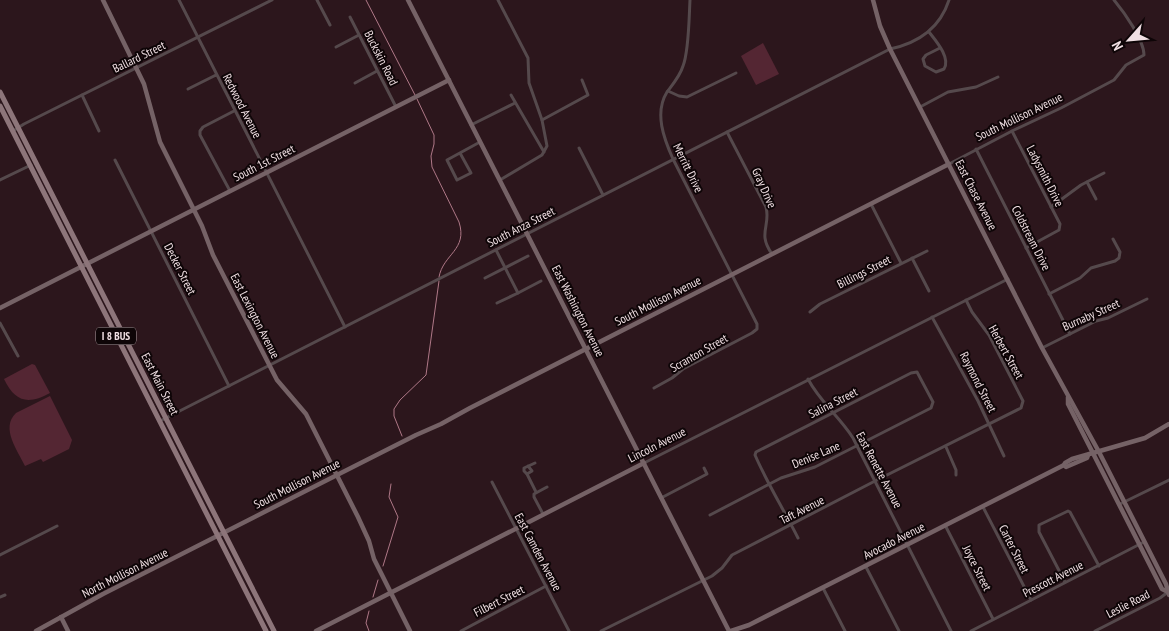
<svg xmlns="http://www.w3.org/2000/svg" width="1169" height="631" viewBox="0 0 1169 631" font-family="'PT Sans Narrow',sans-serif">
<style>
.green{fill:#542633}
.lines{fill:none;stroke-linecap:round;stroke-linejoin:round}
.stream{stroke:#af7887;stroke-width:1}
.street{stroke:#55494c;stroke-width:3}
.secondary{stroke:#756266;stroke-width:4.5}
.primary{stroke:#8d757a;stroke-width:5}
.labels{text-anchor:middle;stroke-width:4;stroke-linejoin:round;paint-order:stroke}
.shield{fill:#0e0507;stroke:#ad9ea2;stroke-width:1}
.shield-label{font-size:11px;font-weight:bold;fill:#f1e0e4}
.street-label{font-size:12px;fill:#f1e0e4;stroke:#0e0507}
</style>
<rect width="100%" height="100%" fill="#2c161c"/>
<g class="green">
<path d="M763,43L779,74L756,85L741,56Z"/>
<path d="M32,364L35,365L50,393C28,405 15,402 4,379Z"/>
<path d="M50,396L72,440L69,449L43,462L41,459L25,466C18,451 0,428 16,413Z"/>
</g>
<g class="lines">
<g class="stream">
<path d="M366,0L415,95"/>
<path d="M417,99L434,135V144L431,156L432,167L459,222C468,250 443,254 439,277"/>
<path d="M402,436L394,416V409L400,400L426,375L439,281"/>
<path d="M383,566L398,517L389,497L391,484"/>
<path d="M373,597L378,580"/>
<path d="M369,611L366,623L369,631"/>
</g>
<g class="street">
<path d="M179,0L345,327"/>
<path d="M317,0L330,25"/>
<path d="M498,0L528,58L529,83L542,120L547,146L542,155L500,180"/>
<path d="M350,17L396,107"/>
<path d="M929,32C936,41 951,58 944,69L936,72L925,66L923,59L926,55L940,48"/>
<path d="M336,47L359,35"/>
<path d="M355,83L377,71"/>
<path d="M188,89L216,75"/>
<path d="M668,91L679,96L687,97L736,73"/>
<path d="M82,95L99,131"/>
<path d="M511,95L544,152"/>
<path d="M920,107L948,92L976,87L998,77"/>
<path d="M542,120L588,95L582,80"/>
<path d="M471,125L515,103"/>
<path d="M13,131L24,124L272,0"/>
<path d="M1012,131L1060,224L1059,230L1026,248"/>
<path d="M727,132L766,207C771,226 757,233 772,254"/>
<path d="M579,148L603,195"/>
<path d="M976,149L1070,334"/>
<path d="M460,153L471,173L457,180L447,160L480,142"/>
<path d="M115,160L229,386"/>
<path d="M949,164L1012,131L1061,108L1114,80L1126,65L1144,55C1144,40 1124,12 1114,0"/>
<path d="M0,180L31,165"/>
<path d="M1087,182L1096,199"/>
<path d="M230,191L200,135V131L203,127L234,111"/>
<path d="M871,204L901,263"/>
<path d="M1051,207L1081,185L1104,173"/>
<path d="M496,250L518,293L497,303"/>
<path d="M912,258L929,291"/>
<path d="M485,278L528,256"/>
<path d="M518,293L541,281"/>
<path d="M1049,294L1080,278L1091,268L1115,261L1119,258L1120,252L1113,239"/>
<path d="M810,312L820,304L927,251"/>
<path d="M932,317L978,401L1004,456"/>
<path d="M0,323L18,356"/>
<path d="M1042,348L1096,321L1108,318L1147,299"/>
<path d="M808,379C820,402 839,416 853,438L951,631"/>
<path d="M654,388L672,378L683,369L752,333L757,329V324L673,159C664,139 654,113 667,92C673,84 680,76 683,66C689,51 689,17 690,0"/>
<path d="M160,421L890,49C918,43 940,28 949,0"/>
<path d="M946,447L956,470V475"/>
<path d="M644,463L1008,279"/>
<path d="M528,466L532,471L527,474L524,471V468L535,463"/>
<path d="M527,474L536,492"/>
<path d="M492,482L569,631"/>
<path d="M661,498L707,474L704,468"/>
<path d="M1120,504L1169,480"/>
<path d="M983,507L1031,600"/>
<path d="M543,514L534,497V494L547,487"/>
<path d="M710,515L781,478L815,467L931,408L933,402L917,372L911,373L756,452L755,455C767,483 784,510 798,538"/>
<path d="M945,525L993,619"/>
<path d="M0,555L57,526"/>
<path d="M866,567L899,631"/>
<path d="M1065,582L1039,532V525L1068,511L1070,512L1099,566"/>
<path d="M823,588L845,631"/>
<path d="M0,597L5,595"/>
<path d="M461,631L546,586"/>
<path d="M601,631L712,576L722,568L732,555L875,481L1021,408L1023,401L989,335L972,312L966,300"/>
<path d="M971,631L1144,542"/>
<path d="M1095,631L1160,598L1168,592"/>
</g>
<g class="secondary">
<path d="M103,0L144,84L160,142L202,226L213,255L277,380L306,414L358,517L369,541L374,559L410,631"/>
<path d="M408,0L729,631"/>
<path d="M873,0L880,26L890,49L1042,348L1099,452L1166,584L1169,595"/>
<path d="M0,308L449,80"/>
<path d="M1068,397V404L1162,589L1168,592"/>
<path d="M1064,465L1066,467L1087,458L1088,455"/>
<path d="M61,617L68,631"/>
<path d="M36,631L103,594L339,474L416,435L441,424L470,408L949,164"/>
<path d="M316,631L644,463"/>
<path d="M731,631L749,625L1064,465L1065,463L1072,459L1145,438L1169,424"/>
</g>
<g class="primary">
<path d="M0,92L274,631"/>
<path d="M0,106L266,631"/>
</g>
</g>
<g class="labels">
<rect class="shield" x="96" y="327.5" width="40" height="17" rx="4"/>
<g class="shield-label">
<text x="116" y="340">I 8 BUS</text>
</g>
<g class="street-label">
<text transform="translate(139 57) rotate(-26)" y="4">Ballard Street</text>
<text transform="translate(381 58) rotate(63)" y="4">Buckskin Road</text>
<text transform="translate(242 106) rotate(63)" y="4">Redwood Avenue</text>
<text transform="translate(1019 117) rotate(-26)" y="4">South Mollison Avenue</text>
<text transform="translate(264 163) rotate(-27)" y="4">South 1st Street</text>
<text transform="translate(688 168) rotate(64)" y="4">Merritt Drive</text>
<text transform="translate(1045 176) rotate(63)" y="4">Ladysmith Drive</text>
<text transform="translate(764 188) rotate(66)" y="4">Gray Drive</text>
<text transform="translate(976 195) rotate(63)" y="4">East Chase Avenue</text>
<text transform="translate(521 227) rotate(-27)" y="4">South Anza Street</text>
<text transform="translate(1031 238) rotate(63)" y="4">Coldstream Drive</text>
<text transform="translate(180 269) rotate(63)" y="4">Decker Street</text>
<text transform="translate(864 272) rotate(-27)" y="4">Billings Street</text>
<text transform="translate(658 301) rotate(-27)" y="4">South Mollison Avenue</text>
<text transform="translate(578 311) rotate(63)" y="4">East Washington Avenue</text>
<text transform="translate(1091 315) rotate(-24)" y="4">Burnaby Street</text>
<text transform="translate(255 316) rotate(63)" y="4">East Lexington Avenue</text>
<text transform="translate(1006 352) rotate(61)" y="4">Herbert Street</text>
<text transform="translate(699 353) rotate(-30)" y="4">Scranton Street</text>
<text transform="translate(978 382) rotate(63)" y="4">Raymond Street</text>
<text transform="translate(160 384) rotate(63)" y="4">East Main Street</text>
<text transform="translate(833 403) rotate(-27)" y="4">Salina Street</text>
<text transform="translate(657 445) rotate(-27)" y="4">Lincoln Avenue</text>
<text transform="translate(816 455) rotate(-23)" y="4">Denise Lane</text>
<text transform="translate(879 470) rotate(62)" y="4">East Renette Avenue</text>
<text transform="translate(297 484) rotate(-27)" y="4">South Mollison Avenue</text>
<text transform="translate(802 510) rotate(-27)" y="4">Taft Avenue</text>
<text transform="translate(894 541) rotate(-27)" y="4">Avocado Avenue</text>
<text transform="translate(1014 549) rotate(63)" y="4">Carter Street</text>
<text transform="translate(538 552) rotate(62)" y="4">East Camden Avenue</text>
<text transform="translate(977 568) rotate(63)" y="4">Joyce Street</text>
<text transform="translate(125 573) rotate(-27)" y="4">North Mollison Avenue</text>
<text transform="translate(1053 579) rotate(-27)" y="4">Prescott Avenue</text>
<text transform="translate(499 601) rotate(-27)" y="4">Filbert Street</text>
<text transform="translate(1128 604) rotate(-27)" y="4">Leslie Road</text>
</g>
</g>
<g transform="translate(1129 40) rotate(243)" stroke="#0e0507" stroke-width="4" paint-order="stroke">
<path d="M0-4L9 19L0 12L-9 19Z" fill="#f1e0e4"/>
<text y="-8" font-size="14" font-weight="bold" text-anchor="middle" fill="#f1e0e4">N</text>
</g>
</svg>
